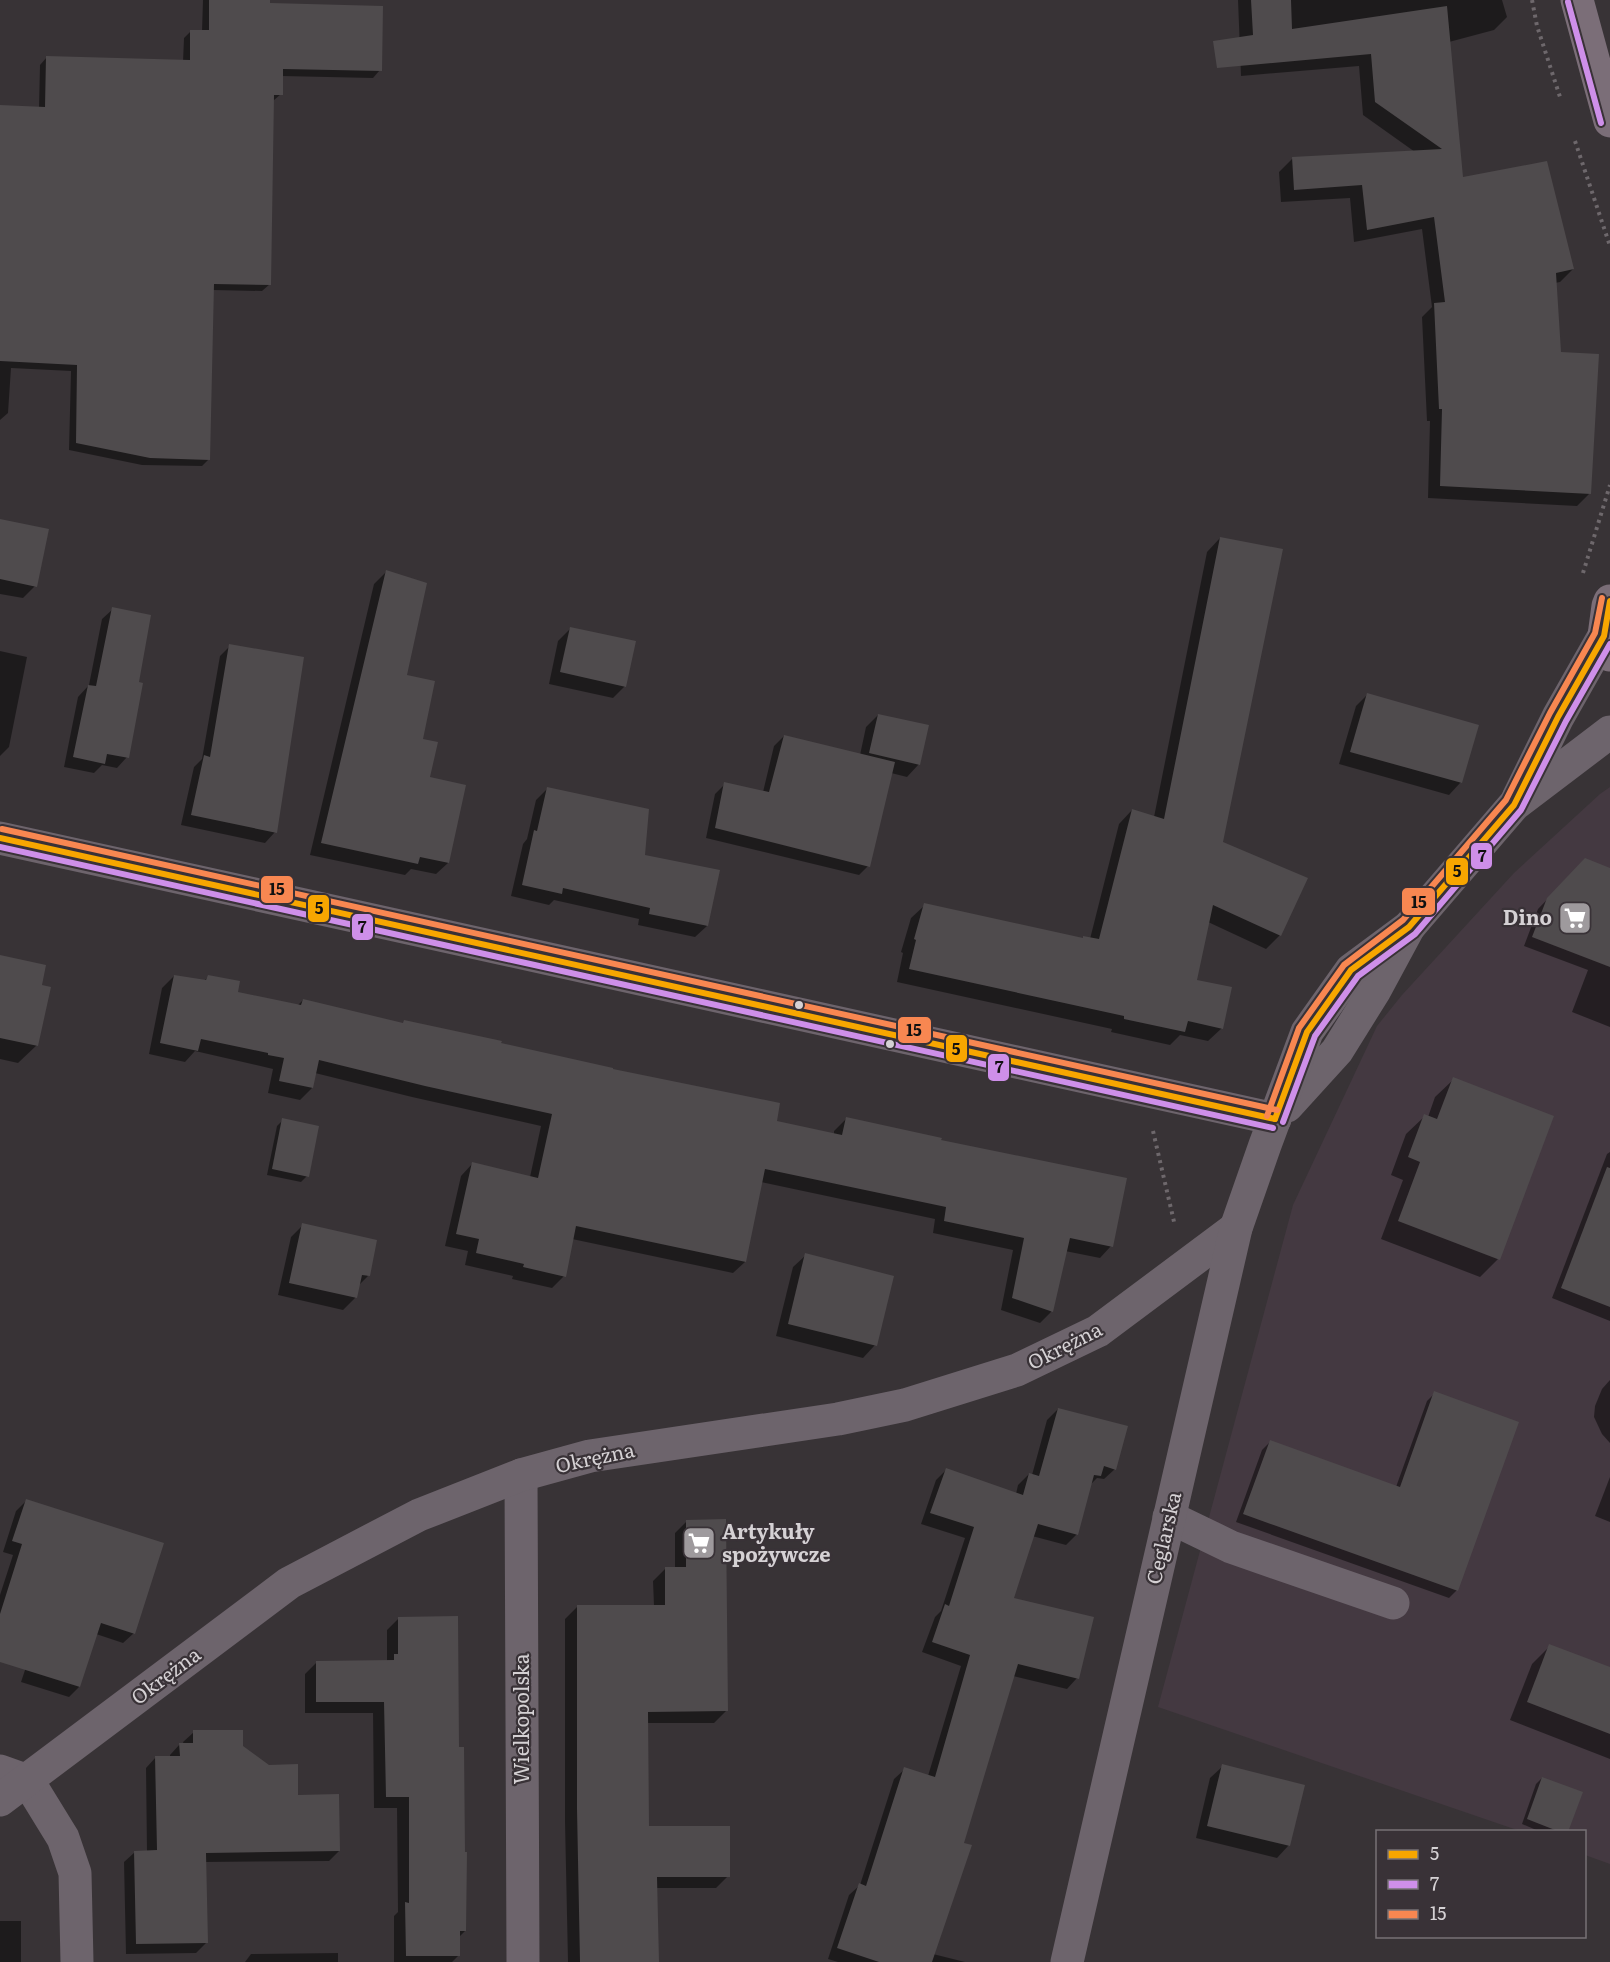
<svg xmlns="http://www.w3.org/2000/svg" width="1610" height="1962" viewBox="0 0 1610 1962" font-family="Literata,serif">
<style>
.built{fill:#443941}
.shadow{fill:#0007}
.building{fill:#4f4b4d}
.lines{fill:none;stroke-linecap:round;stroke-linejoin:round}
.path{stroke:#6e686c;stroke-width:4;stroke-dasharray:3 4.5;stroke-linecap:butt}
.minor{stroke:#6d646c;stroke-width:33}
.major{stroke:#7b6e78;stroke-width:33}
.bus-1-casing{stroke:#393237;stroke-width:10}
.bus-2-casing{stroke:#393237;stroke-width:10}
.bus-3-casing{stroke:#393237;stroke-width:10}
.bus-1{stroke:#f7a600;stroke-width:6}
.bus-2{stroke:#ce8fe9;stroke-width:6}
.bus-3{stroke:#f88751;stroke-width:6}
.bus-dot{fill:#d5d1d4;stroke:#393237;stroke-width:2}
.labels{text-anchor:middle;stroke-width:4.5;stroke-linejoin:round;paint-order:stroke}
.poi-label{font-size:20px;font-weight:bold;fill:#d5d1d4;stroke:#393237;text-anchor:end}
.street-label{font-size:20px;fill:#d5d1d4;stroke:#393237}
.line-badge{stroke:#393237;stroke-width:2}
.pale-badge-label{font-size:16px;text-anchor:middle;font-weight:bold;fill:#111}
</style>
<rect width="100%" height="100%" fill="#383336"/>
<path class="built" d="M1610,787V1864L1585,1855L1584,1832L1520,1831L1158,1707L1293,1205L1377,1026L1402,995L1514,873L1600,794Z"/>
<g class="shadow">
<path d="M203,0H268V4L380,70L373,78L281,76V94L273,101L270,284L262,291L212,290L209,459L202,466L142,465L69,450L71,371L11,368L8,413L0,420V107L39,108L40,65L47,57L183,62L184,38L191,31H202Z"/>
<path d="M1238,0H1502L1507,17L1494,30L1449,42L1461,178L1573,269L1560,282L1555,283L1560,354L1589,494L1577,506L1428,498L1430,421H1427L1422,317L1432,307L1422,229L1354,242L1350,198L1281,202L1279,172L1292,159L1415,152L1363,115L1359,66L1241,76Z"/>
<path d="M0,522L35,586L23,598L0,594Z"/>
<path d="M1220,538L1221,843L1280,935L1266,949L1208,922L1195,981L1222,1028L1208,1041L1180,1035L1170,1045L1111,1032L1112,1029L897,982L903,953L901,952L911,918L925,905L1081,940L1090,939L1119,824L1132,810L1154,817L1207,552Z"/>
<path d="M386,572L405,676L448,863L436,874L411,869L405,875L310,855L374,584Z"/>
<path d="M113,609L137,684L127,757L117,768L102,765L94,773L64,767L78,697L89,685L102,619Z"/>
<path d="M571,628L625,686L613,698L549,684L558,641Z"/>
<path d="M230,646L275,832L265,843L181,825L194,767L202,759L220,656Z"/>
<path d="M0,651L27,657L9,747L0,756Z"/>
<path d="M1368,694L1461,782L1449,795L1339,764L1356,706Z"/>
<path d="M878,715L919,764L907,777L891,773L868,866L859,875L706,838L715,794L725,784L763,792L774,746L784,736L860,755L866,727Z"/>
<path d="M548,788L644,856L707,926L695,937L638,925L639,919L554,900L549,905L511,896L523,844L527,839L536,800Z"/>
<path d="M1585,860L1610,869V1027L1572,1012L1588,970L1524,946L1538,909Z"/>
<path d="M0,957L40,987L37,1045L18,1063L0,1059Z"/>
<path d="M174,976L204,981L209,976L236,993L297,1006L303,1000L402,1024L500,1044L775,1122L834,1134V1131L846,1119L939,1141L1111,1246L1100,1258L1065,1251L1051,1312L1040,1323L1001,1310L1013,1250L933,1233L935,1219L761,1182L745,1262L733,1273L572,1239L564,1276L552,1288L512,1279L513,1276L465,1265L468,1251L445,1246L461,1176L472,1164L530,1177L541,1126L412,1097L315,1073L312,1088L300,1100L268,1093L273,1069L195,1051L185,1062L149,1054L162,988Z"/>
<path d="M1454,1079L1498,1259L1480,1277L1381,1239L1403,1180L1391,1175L1406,1134L1425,1116L1428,1117L1435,1097Z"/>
<path d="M283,1120L307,1176L301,1182L267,1175L277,1126Z"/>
<path d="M1610,1152V1321L1552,1298L1607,1154Z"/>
<path d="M303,1225L368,1276L358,1286L355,1298L343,1310L278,1295L291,1237Z"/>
<path d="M806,1255L875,1345L863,1358L776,1336L793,1267Z"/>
<path d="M1610,1380V1443L1602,1434L1594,1417L1595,1406L1602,1389Z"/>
<path d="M1435,1393L1457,1590L1449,1598L1236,1522L1262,1450L1270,1442L1396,1487L1427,1401Z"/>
<path d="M1058,1409L1115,1469L1104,1479L1097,1478L1090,1485L1077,1534L1066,1545L1032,1536L1012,1599L1077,1678L1067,1689L1013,1676L962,1844L933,1954L965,1962H838L828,1959L849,1895L860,1885L894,1779L905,1769L928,1776L961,1666L922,1652L935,1617L941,1611L965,1538L921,1524L936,1480L946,1470L1016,1494L1018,1485L1029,1474L1032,1475L1047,1420Z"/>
<path d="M1610,1477V1522L1595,1516Z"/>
<path d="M26,1501L134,1633L123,1643L96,1634L79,1687L69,1697L21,1682L26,1667L0,1659V1595L13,1555L3,1552L16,1511Z"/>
<path d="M687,1521L726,1711L714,1723H647V1828L728,1876L716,1888H656L657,1962H568L565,1822V1619L577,1607L654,1606L653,1581L665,1569L675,1568V1533Z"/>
<path d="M399,1618L458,1749L465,1931L459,1937V1955L452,1962H394V1916L398,1912L397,1808H374L373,1713H305V1674L317,1662H387V1630Z"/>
<path d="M1550,1646L1610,1669V1759L1510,1720L1532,1664Z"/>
<path d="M194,1732L242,1747L297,1796L339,1851L329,1861L205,1862L206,1943L196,1953L126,1954L124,1862L135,1852H147L146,1768L156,1757H170V1755L180,1744L184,1745L183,1742Z"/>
<path d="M1223,1766L1289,1845L1277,1858L1196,1838L1210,1778Z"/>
<path d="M1542,1778L1567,1832H1541L1522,1824L1536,1784Z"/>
<rect x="0" y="1921" width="21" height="41"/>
<path d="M338,1953V1962H245L251,1954Z"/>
</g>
<g class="building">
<path d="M209,0H270V3L383,6L382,71L283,69V95H274L271,285L214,284L210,460L150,458L76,443L77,365L0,361V105L45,107L46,56L190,60V30H209Z"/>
<path d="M1251,0H1291L1292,29L1447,6L1463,177L1547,161L1574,269L1556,273L1561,352L1599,354L1591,494L1440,486L1442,409H1439L1434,303L1445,302L1434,217L1367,230L1362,185L1294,190L1292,157L1442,149L1375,102L1371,54L1217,68L1213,41L1253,35Z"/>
<path d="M0,519L49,529L37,587L0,579Z"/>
<path d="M1220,537L1283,549L1223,842L1308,878L1281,936L1213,905L1197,980L1232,987L1223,1029L1188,1021L1185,1032L1124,1019V1016L909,969L916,940L914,939L924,903L1083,938V936L1099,939L1132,809L1164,819Z"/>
<path d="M386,570L427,583L407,675L435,681L423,739L438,742L430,777L466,785L449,863L420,857L418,864L321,843Z"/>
<path d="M112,607L151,615L139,682L143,683L129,758L107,754L105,764L73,757L88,685L96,686Z"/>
<path d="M570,627L636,641L626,687L560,672Z"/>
<path d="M229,644L304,657L277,833L191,815L204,755L210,757Z"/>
<path d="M1367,693L1479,725L1462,783L1350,752Z"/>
<path d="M878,714L929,725L920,765L869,753Z"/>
<path d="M784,735L895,762L870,867L715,828L724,782L769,792Z"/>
<path d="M547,787L649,809L645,855L720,870L708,926L649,914L650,908L563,888L562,894L522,885L534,830L537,831Z"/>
<path d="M1585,858L1610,868V967L1532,937L1547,898Z"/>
<path d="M0,955L46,965L42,985L51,987L38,1046L0,1038Z"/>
<path d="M174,975L206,980L208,975L240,981L238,992L301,1005L303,999L403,1023L404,1020L502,1041L501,1043L613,1068V1069L780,1103L777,1121L842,1135L846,1117L942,1138L941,1140L1127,1178L1113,1247L1070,1238L1053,1312L1012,1298L1024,1238L944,1221L946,1207L765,1169L746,1262L576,1226L566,1277L523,1267L524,1264L476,1253L479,1239L456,1234L472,1162L538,1178L552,1114L425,1086L319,1060L313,1088L279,1081L284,1058L268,1055V1053L201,1039L198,1051L160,1043Z"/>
<path d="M1453,1077L1554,1116L1500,1260L1398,1221L1420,1162L1408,1157L1424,1114L1437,1119Z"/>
<path d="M282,1118L319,1126L309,1177L272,1169Z"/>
<path d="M1607,1167L1610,1168V1307L1561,1288Z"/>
<path d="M302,1223L377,1240L370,1276L362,1275L357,1298L289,1283Z"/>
<path d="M805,1253L894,1276L877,1346L788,1324Z"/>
<path d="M1434,1391L1519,1422L1458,1591L1243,1514L1270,1440L1400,1487Z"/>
<path d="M1058,1408L1128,1426L1116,1470L1104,1466L1101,1476L1094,1475L1078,1535L1038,1524L1014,1598L1094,1617L1079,1679L1018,1664L964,1843L972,1845L932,1962H879L837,1948L859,1883L866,1886L904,1767L935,1777L970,1655L932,1642L945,1604L949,1606L974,1527L930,1513L946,1468L1023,1495L1029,1473L1039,1476Z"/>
<path d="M26,1499L164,1543L135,1634L101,1623L80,1687L0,1662V1614L22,1544L12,1541Z"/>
<path d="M726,1519L728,1711L648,1712L649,1826H730V1877H657L659,1962H580L577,1809V1605H665V1567H686V1520Z"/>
<path d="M458,1616L459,1747H464L465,1852H467L466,1931H460V1956H406L405,1902L409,1903V1797H386L384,1702H316V1661L394,1660V1654H398V1617Z"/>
<path d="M1549,1644L1610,1667V1734L1527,1702Z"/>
<path d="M193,1730H243V1746L269,1765L298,1764V1795L339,1794L340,1851L206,1853L208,1943L136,1944L134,1851L157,1850L155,1756H180L179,1743H193Z"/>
<path d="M1222,1764L1305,1785L1290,1846L1207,1826Z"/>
<path d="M1542,1777L1583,1792L1568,1832H1560L1527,1819Z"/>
</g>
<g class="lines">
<g class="path">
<path d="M1532,0L1537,26L1561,100"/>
<path d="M1575,141L1610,246"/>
<path d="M1583,573L1610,485"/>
<path d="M1153,1131L1175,1226"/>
</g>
<g class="minor">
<path d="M1518,798L1558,717L1604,636"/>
<path d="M0,838L1275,1119"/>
<path d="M1287,1106L1337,1051L1375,990L1409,927L1514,805L1610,732"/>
<path d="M521,1475L523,1962"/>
<path d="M1169,1517L1231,1547L1393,1603"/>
<path d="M0,1771L28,1781L63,1838L75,1873L77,1962"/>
<path d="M0,1800L289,1583L419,1515L521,1475L590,1456L838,1419L905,1405L1017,1370L1098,1331L1236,1228"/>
<path d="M1067,1962L1236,1228L1265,1145L1307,1032L1351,970L1409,927"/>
</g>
<g class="major">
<path d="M1577,0L1610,121"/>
<path d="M1610,601L1608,606L1604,636L1610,655"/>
</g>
<defs>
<g id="bus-1">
<path d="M0,838L1275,1119"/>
<path d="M1275,1119L1307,1032L1351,970L1409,927L1514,805L1558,717L1604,636L1610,601"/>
</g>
<g id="bus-2">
<path d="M1568,2L1601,123"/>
<path d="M0,847L1273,1128"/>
<path d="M1283,1122L1315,1036L1358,976L1415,934L1521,810L1566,721L1610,644"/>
</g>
<g id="bus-3">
<path d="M2,829L1277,1110"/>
<path d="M1267,1116L1299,1028L1344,965L1403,920L1506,800L1550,713L1595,633L1602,598"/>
</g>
</defs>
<use href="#bus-1" class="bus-1-casing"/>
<use href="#bus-2" class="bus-2-casing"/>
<use href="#bus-3" class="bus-3-casing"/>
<use href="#bus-1" class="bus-1"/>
<use href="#bus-2" class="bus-2"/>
<use href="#bus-3" class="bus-3"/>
</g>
<defs>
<symbol id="supermarket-square" viewBox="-11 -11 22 22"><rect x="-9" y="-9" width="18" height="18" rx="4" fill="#9e9a9d" stroke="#393237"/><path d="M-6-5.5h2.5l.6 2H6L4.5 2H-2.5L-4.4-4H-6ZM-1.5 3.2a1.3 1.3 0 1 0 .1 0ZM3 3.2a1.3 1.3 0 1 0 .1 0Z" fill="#fff"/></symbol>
</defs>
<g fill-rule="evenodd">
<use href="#supermarket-square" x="1556" y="899" width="38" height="38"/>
<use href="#supermarket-square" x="680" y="1524" width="38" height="38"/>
</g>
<g class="bus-dot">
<circle cx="799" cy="1005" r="5"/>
<circle cx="890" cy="1044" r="5"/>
</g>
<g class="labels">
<g class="poi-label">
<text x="1552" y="925">Dino</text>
<text x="722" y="1539" text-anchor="start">Artykuły<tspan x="722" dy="23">spożywcze</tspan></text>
</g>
<g class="street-label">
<text transform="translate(1065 1346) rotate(-27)" y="7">Okrężna</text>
<text transform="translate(595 1458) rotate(-12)" y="7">Okrężna</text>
<text transform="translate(1164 1538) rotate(-77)" y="7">Ceglarska</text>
<text transform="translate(166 1676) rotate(-37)" y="7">Okrężna</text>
<text transform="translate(522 1719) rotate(-90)" y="7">Wielkopolska</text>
</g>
</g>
<g class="line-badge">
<rect x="1470" y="842" width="23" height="28" rx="6" fill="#ce8fe9"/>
<rect x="1445" y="857" width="24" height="29" rx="6" fill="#f7a600"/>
<rect x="260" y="875" width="34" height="29" rx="6" fill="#f88751"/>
<rect x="1401" y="887" width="35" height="29" rx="6" fill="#f88751"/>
<rect x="307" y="894" width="23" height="29" rx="6" fill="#f7a600"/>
<rect x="351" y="913" width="23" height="28" rx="6" fill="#ce8fe9"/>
<rect x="897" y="1016" width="35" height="28" rx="6" fill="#f88751"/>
<rect x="945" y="1034" width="23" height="29" rx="6" fill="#f7a600"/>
<rect x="987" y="1053" width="23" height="29" rx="6" fill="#ce8fe9"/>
</g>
<g class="pale-badge-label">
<text x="1482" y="862">7</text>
<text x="1457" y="877">5</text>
<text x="277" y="895">15</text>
<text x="1419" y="908">15</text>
<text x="319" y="914">5</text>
<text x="362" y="933">7</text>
<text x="914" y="1036">15</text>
<text x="956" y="1055">5</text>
<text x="999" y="1073">7</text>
</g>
<rect x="1376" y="1830" width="210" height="108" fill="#393237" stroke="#777276" stroke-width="1.5"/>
<rect x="1388" y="1850" width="30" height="9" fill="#f7a600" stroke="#777276" stroke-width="1.5"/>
<text x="1430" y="1860" font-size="18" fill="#d5d1d4">5</text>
<rect x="1388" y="1880" width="30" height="9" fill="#ce8fe9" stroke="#777276" stroke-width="1.5"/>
<text x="1430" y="1890" font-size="18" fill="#d5d1d4">7</text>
<rect x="1388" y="1910" width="30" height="9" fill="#f88751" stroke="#777276" stroke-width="1.5"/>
<text x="1430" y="1920" font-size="18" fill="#d5d1d4">15</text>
</svg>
